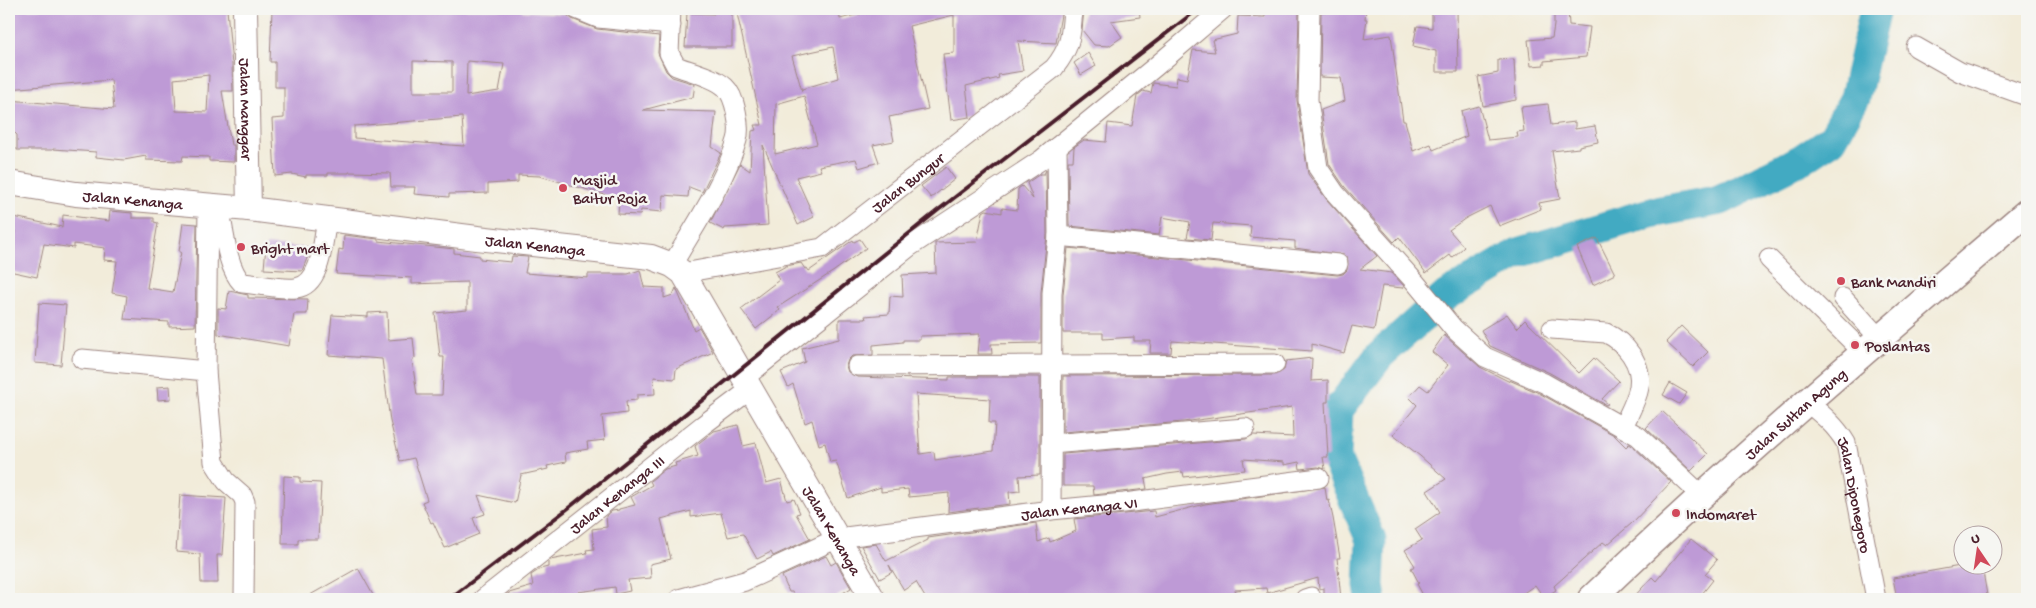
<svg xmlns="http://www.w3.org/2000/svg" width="2036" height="608" viewBox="0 0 2036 608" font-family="'Gochi Hand',sans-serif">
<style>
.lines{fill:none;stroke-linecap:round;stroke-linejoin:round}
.river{stroke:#42aac2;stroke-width:31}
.building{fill:#be9ad6;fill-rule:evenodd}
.minor-casing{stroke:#9e8682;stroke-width:21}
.major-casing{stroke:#9e8682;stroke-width:26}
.highway-casing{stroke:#9e8682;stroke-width:29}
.minor{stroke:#fff;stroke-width:19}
.major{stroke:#fff;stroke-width:24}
.highway{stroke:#fff;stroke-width:26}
.rail{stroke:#4a1f2b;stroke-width:4}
.poi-dot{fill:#d1495b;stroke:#f6f6f2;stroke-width:2}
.labels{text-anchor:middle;stroke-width:5;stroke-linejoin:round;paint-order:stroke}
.street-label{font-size:16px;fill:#4a1f2b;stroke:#f6f6f2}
.poi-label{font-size:16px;fill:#4a1f2b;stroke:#f6f6f2;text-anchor:start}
</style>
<rect width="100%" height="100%" fill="#f6f6f2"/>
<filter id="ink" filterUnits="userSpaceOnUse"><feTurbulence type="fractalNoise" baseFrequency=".02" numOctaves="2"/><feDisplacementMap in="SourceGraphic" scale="10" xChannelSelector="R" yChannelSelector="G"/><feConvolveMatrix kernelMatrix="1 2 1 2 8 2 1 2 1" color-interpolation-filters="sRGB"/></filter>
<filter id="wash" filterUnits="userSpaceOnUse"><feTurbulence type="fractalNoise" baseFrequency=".0096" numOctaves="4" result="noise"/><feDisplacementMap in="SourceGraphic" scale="20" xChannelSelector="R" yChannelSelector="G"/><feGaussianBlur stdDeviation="1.12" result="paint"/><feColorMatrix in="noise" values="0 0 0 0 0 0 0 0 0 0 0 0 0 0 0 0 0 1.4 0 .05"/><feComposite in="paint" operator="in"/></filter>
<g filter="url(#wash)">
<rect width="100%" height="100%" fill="#f2ecda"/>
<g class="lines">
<path class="river" d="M1371,599L1369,585L1371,540L1336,458L1338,410L1380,355L1447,295L1518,253L1650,213L1721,200L1802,159L1832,139L1855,98L1875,9"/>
</g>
<g id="blocks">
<g class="building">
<path d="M9,9H125L171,14L172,9H227L232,65L233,91H222L231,145H234V162L209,161V157L183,156L182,161L146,160V156L124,160L96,157V152L53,149V150H17V135L15,133L9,134V100L114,109L111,80L9,89ZM209,75L207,112L176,111L174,79Z"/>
<path d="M272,9H380V12L408,11L409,9H522V11L566,14L572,19L597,29L659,36L658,53L666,71L672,77L695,84L693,97L643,110L716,112L712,147L721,153L702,192L689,187L688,197L663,195L662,212L641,210L640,215L618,214L619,199L540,176L518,175V182L488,184V193L449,194V197L414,194L415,187H391L390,173L349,172V173H328V175H306V177L292,174L275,176L272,119L284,118V87H275V62H270ZM413,61L452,62V92H413ZM467,61L504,64L499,91L466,96ZM462,117L464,146L354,138V126Z"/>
<path d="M713,9H732V47H685L687,13L714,14Z"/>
<path d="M736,9H839L840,19L879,9H1062L1056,43L1018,41L1023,71L998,75L999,78L966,86L970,117L951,120L943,54L954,53V15L909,26L928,109L889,117L894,141L873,145L879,162L859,168L856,159L819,166L821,171L796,177L814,217L798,225L763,145L768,225L725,228L724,230L710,223L740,164L750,171L752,131L756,130L754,125H762ZM833,47L838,78L802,89V91L792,56ZM804,96L817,144L775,154L776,104Z"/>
<path d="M1084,9H1139L1140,17L1111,21L1122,37L1109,46L1094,45L1082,30Z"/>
<path d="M1265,9H1283V11L1299,12L1297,100L1308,174L1327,200L1377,256L1360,269L1392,273L1404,286L1403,288L1382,286L1374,330L1352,326L1344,353L1312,344V351L1172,341L1171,353H1150L1151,341H1134V337L1103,339V333H1063V294L1068,248L1337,275L1343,274L1347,270L1348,260L1344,255L1295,248V241L1250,237L1251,226L1213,223L1211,240L1187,238L1190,222L1162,217L1159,235L1069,226L1068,161H1073L1074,147L1084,140L1106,142L1108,123L1132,126L1137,96L1143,91L1151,93L1153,83L1176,86L1177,77L1187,79L1193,50L1215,52L1212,40L1237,34L1238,16L1265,17Z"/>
<path d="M1338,9H1366L1365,19H1367L1364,39L1391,35L1403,121H1405L1413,151L1431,144L1433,150L1467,136L1461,111L1479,106L1488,140L1518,137L1517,132L1524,131L1521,107L1548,104L1551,125L1575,122V129L1595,126L1598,142L1579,146V148L1552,151L1560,199L1539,203L1541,209L1499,226L1490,206L1466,218L1449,230L1464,247L1452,258L1450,255L1426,273L1399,237L1394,242L1344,186L1329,164L1321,110L1345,101L1341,78L1320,77L1321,12L1338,11Z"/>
<path d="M1432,9H1457L1458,72H1436V51L1413,46L1417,26L1432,28Z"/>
<path d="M1554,9H1568L1569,25L1590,27L1586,57L1544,61V65L1531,66L1528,40L1552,38L1554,25Z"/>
<path d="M1088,53L1096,66L1081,75L1074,63Z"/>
<path d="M1514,59L1516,100L1483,106L1478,77L1498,73V60Z"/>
<path d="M946,167L955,179L931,198L921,186Z"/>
<path d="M1046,170L1047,235L1041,292V343L991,344L992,354H978L980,334L920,336V340H903V342L873,345V355L852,356L848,360L846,366L848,372L857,377L949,380V377H1040V475L1019,476L1020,491L1009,492L1010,504L948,512L949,493L909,497L908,489L881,492V487L848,498L836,461L830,462L825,443L819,445L812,420L805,423L793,384L788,387L781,372L805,362L802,348L839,339V319H866L865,316L889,314L890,296L903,297L902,275L936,273L935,243L977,242L983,212L986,210L1002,213V208L1017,210L1018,189L1022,186L1033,199L1027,183L1040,174H1044ZM916,394L990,399L989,423H995L993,451L935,460L934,452L920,454Z"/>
<path d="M110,211L132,213V218H154V222L158,223L147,288L173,292L181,252H179L183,223L197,224L195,326L169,327V322L124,319L127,296L112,293L117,261L104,260L105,248L74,244V248L44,244L37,277L9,271L15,231H9V216L62,227L63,215L109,221Z"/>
<path d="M344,235L378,239V241L454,249V253L480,256V259L511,262L512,256L528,257L525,273L588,278V274H628L640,270L644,287L664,288V298L673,295L676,288L694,330L699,327L713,352L676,369L675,379L654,377L655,394L637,395V400L626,401L627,413L602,416L605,440L587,442L588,449L565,453L566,462L547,466L548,469L521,475L515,503L478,495L485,514L473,518L479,534L445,548L433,522L431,523L422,502L427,500L414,458L400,461L390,421L382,359L328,355L332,315L368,317V313L387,312L388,340L413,338L415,358L412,360L417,395H442L444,357H440L435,313L467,310V282L412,284V278L336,274L339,249L343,250Z"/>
<path d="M1597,238L1615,274L1593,285L1577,247Z"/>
<path d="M860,239L866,248L834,271L778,307L780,310L756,329L741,309L779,280L775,272L786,266L801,263L805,269L807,268L809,271L853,240L854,242Z"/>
<path d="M266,245L311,248L302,271L264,269Z"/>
<path d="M229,291L248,295V298L308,299L307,314H294L289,346L218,334V308L226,309Z"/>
<path d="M39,303L66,305L61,365L35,363Z"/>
<path d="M1507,314L1517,328L1525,320L1579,373L1594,358L1619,381L1602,399L1608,404L1606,405L1550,373L1490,346L1481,330Z"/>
<path d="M1681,326L1708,352L1693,367L1666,342Z"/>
<path d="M1444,335L1480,367L1510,382L1509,380L1539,393L1614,435L1626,447L1629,444L1631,445L1671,482L1632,523L1607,545L1603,542L1554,586L1556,590L1544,598L1535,585L1515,599H1425L1417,584L1419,583L1411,568L1415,566L1405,550L1422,540L1415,529L1440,512L1427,491L1446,479L1420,456L1393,435L1417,405L1409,397L1420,385L1428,391L1448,365L1432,352Z"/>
<path d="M1312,358L1311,381L1328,380V402H1325L1328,457H1323L1325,469L1318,467L1300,469L1299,462L1284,465V462L1243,459L1245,470L1184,477L1183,472L1167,474L1145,479L1147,489L1094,495L1093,486H1063V454L1246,439L1253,435L1293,437L1292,407L1183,422L1063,432V376L1275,375L1284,370L1286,361Z"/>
<path d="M1670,383L1687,393L1679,404L1663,395Z"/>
<path d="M170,386L171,399L158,400L157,387Z"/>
<path d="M1662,411L1708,454L1691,471L1646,428Z"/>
<path d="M738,425L743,446L756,443L766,483L781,479L787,501L794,499L800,513L796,514L810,539L773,556L771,552L757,559L743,534L728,537L721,513L691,517V511L661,519L671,559L650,564L651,578L628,580L630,591L616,594L615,587L578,592L579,599H501L509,593L533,586L531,575L540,569L548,567V562L550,560L587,553L586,550L594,549L592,529L607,527L606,516L612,511L619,510V509L635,505L631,497L652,485L650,481L665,469L676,466L675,463L698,456L695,446L714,431Z"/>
<path d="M284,476L300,477V482L321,483L318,539H298V544H282Z"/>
<path d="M1325,487L1327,501L1329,500L1333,518L1340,558H1337L1341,599H1324V588L1319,589L1318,578L1267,593L1266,588L1235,590L1238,599H926L916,582L904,590L889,565L892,572L880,579L861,546L876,544L886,561L928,540V538L1036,523L1038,542L1049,538L1050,542L1076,531L1074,519L1154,511L1155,517L1205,504Z"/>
<path d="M180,495L226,498L222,555H217L218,583H201L200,554L176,552Z"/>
<path d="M1691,539L1717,560L1705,574L1713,580L1698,599H1632L1652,577L1656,581Z"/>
<path d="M826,556L831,565L836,562L851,588L833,599H797L792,592H789L782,576Z"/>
<path d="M1960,566H1982L1987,595L1963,599H1897L1893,578Z"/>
<path d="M358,568L373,595L365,599H303Z"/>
</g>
</g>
</g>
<g filter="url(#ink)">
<use href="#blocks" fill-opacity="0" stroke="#9e8682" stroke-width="1"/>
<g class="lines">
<defs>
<g id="minor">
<path d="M576,9L598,18L671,25"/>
<path d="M671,9L669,53L676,66C689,71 714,77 725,87C735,96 741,127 737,140C725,182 694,227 672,265"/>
<path d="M1310,9L1308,100L1318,168L1335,193L1415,282L1453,328L1485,357L1544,383L1638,436L1702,496"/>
<path d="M1916,47L1960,72L2027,96"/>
<path d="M208,205L206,371L214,462L226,481L242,495L245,502L244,599"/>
<path d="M219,206C224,228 226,267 242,283C258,284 281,290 296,288C322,285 323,239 327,219"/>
<path d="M1058,236L1338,264"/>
<path d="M1769,259L1864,353"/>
<path id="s1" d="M683,273L822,248L1054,68C1071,47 1071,35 1073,9"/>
<path d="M1843,298L1880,339"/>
<path d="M1552,329L1606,333C1625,342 1643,364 1639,387C1637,400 1628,415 1623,427"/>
<path d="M82,359L206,371"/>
<path d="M857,366L1275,364"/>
<path d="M744,378L909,247L1041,160L1155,67L1223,9"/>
<path id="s2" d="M1808,403C1823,415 1836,426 1846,443L1876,599"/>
<path d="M1051,444L1245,428"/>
<path d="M1051,510L1052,293L1058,236L1057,147"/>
<path id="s3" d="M483,599L703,425L751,389"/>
<path id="s4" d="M679,599L745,581L838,538L1051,510L1124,503L1319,478"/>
<path d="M1305,599L1311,597"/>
</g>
<g id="major">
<path id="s5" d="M245,9L249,209"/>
<path id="s6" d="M9,183L76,194L249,209L477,238L651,257L672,265L683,273L873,599"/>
</g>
<g id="highway">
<path id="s7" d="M1591,599C1731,465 1880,338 2027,212"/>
</g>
</defs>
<use href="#minor" class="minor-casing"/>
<use href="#major" class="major-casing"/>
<use href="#highway" class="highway-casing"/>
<use href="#minor" class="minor"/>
<use href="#major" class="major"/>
<use href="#highway" class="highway"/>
<path class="rail" d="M449,599L566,510L937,211L1198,9"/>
</g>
</g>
<g class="poi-dot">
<circle cx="563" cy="188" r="5"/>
<circle cx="241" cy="247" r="5"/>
<circle cx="1841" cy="281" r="5"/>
<circle cx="1855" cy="345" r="5"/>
<circle cx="1676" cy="513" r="5"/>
</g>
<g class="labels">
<g class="street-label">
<text dy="6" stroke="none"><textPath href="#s5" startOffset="100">Jalan Manggar</textPath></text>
<text dy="6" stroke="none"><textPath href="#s1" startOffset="249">Jalan Bungur</textPath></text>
<text dy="6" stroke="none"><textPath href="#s6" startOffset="125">Jalan Kenanga</textPath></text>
<text dy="6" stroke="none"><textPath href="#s6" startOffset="530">Jalan Kenanga</textPath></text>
<text dy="6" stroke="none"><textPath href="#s7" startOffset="276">Jalan Sultan Agung</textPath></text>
<text dy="6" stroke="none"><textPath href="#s3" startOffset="170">Jalan Kenanga III</textPath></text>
<text dy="6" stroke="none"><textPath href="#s2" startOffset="108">Jalan Diponegoro</textPath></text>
<text dy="6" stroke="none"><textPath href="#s4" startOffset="414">Jalan Kenanga VI</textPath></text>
<text dy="6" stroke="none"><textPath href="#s6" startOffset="980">Jalan Kenanga</textPath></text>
</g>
<g class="poi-label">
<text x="573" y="185">Masjid<tspan x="573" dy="18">Baitur Roja</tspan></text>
<text x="251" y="253">Bright mart</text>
<text x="1851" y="287">Bank Mandiri</text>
<text x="1865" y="351">Poslantas</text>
<text x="1686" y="519">Indomaret</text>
</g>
</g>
<rect width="2036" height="608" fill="none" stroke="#f6f6f2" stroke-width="30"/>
<g transform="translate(1978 550) rotate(347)"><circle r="24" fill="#f6f6f2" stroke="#b1a0a2"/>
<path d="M0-4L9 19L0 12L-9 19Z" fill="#d1495b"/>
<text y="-8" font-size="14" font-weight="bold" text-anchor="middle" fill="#4a1f2b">U</text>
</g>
</svg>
